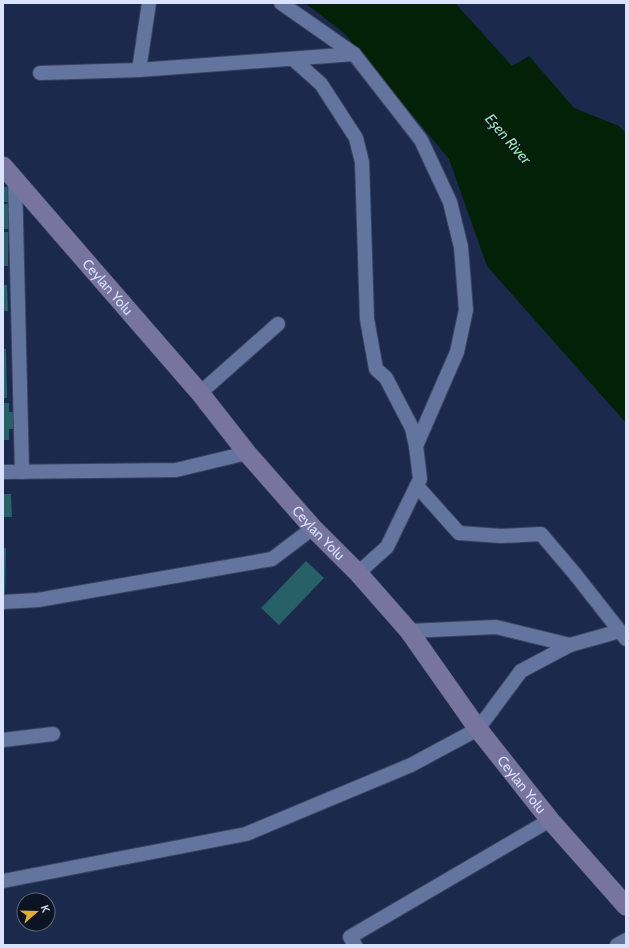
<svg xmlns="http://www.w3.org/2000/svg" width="629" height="948" viewBox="0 0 629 948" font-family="Cabin,sans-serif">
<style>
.water{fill:#032107}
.building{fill:#286067}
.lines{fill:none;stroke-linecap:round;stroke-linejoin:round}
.street-casing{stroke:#394362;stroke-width:16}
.secondary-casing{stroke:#394362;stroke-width:20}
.street{stroke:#63759e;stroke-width:14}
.secondary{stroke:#7774a0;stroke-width:19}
.labels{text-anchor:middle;stroke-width:3;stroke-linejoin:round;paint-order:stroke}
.street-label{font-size:14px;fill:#d9e3fb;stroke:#0c1323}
.water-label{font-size:15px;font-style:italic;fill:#98e99e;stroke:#0c1323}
</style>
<rect width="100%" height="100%" fill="#1b294d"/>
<path class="water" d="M305,3H455L512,66L529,56L574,108L619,126L626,133V423L487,266L449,159L344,33Z"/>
<g class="building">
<path d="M3,187H8L9,202H3Z"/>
<rect x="3" y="204" width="8" height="25"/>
<rect x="3" y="232" width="5" height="34"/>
<path d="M3,285H7L8,311H3Z"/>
<path d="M3,349H6L7,398H3Z"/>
<path d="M3,403H9V412H13L14,429H9V440H3Z"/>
<path d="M3,494H11L12,517H3Z"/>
<path d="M3,548H6L5,596H3Z"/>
<path d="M306,561L324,578L279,625L261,608Z"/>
</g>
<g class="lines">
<defs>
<g id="street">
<path d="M281,3L354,54L421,140L450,202L461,247L466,310L457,352L416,446"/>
<path d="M293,59L321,84L356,138L362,162L367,319L376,369L386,378L412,428L416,446L420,479L387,547L358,573"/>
<path d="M139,70L149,3"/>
<path d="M40,73L139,70L354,54"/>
<path d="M15,179L22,472"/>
<path d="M200,393L278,324"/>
<path d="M3,472L176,470L247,453"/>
<path d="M417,486L459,533L501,536L541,534L575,574L626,639"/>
<path d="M3,602L38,600L272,559L313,528"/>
<path d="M570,645L620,631"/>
<path d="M3,740L53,734"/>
<path d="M3,881L246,834L411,765L478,729L521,671L570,645L496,627L409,631"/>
<path d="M355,945L350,937L550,820"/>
<path d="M617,945L626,940"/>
</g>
<g id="secondary">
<path id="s1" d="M3,166L200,393L247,453L313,528L358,573L409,631L478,729L550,820L626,906"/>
</g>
</defs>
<use href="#street" class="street-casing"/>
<use href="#secondary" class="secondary-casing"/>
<use href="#street" class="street"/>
<use href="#secondary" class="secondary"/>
</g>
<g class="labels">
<g class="street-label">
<text dy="5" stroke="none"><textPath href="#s1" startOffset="160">Ceylan Yolu</textPath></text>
<text dy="5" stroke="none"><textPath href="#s1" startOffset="484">Ceylan Yolu</textPath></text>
<text dy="5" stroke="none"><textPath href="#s1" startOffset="808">Ceylan Yolu</textPath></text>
</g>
<g class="water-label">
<text transform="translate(508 139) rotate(49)" y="5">Eşen River</text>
</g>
</g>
<rect width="629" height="948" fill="none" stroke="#d9e3fb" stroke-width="8"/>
<g transform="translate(36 912) rotate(70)"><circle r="19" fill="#0c1323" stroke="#5e6679"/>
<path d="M0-3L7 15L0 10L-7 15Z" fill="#e0b034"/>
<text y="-6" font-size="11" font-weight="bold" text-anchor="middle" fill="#d9e3fb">K</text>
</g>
</svg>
